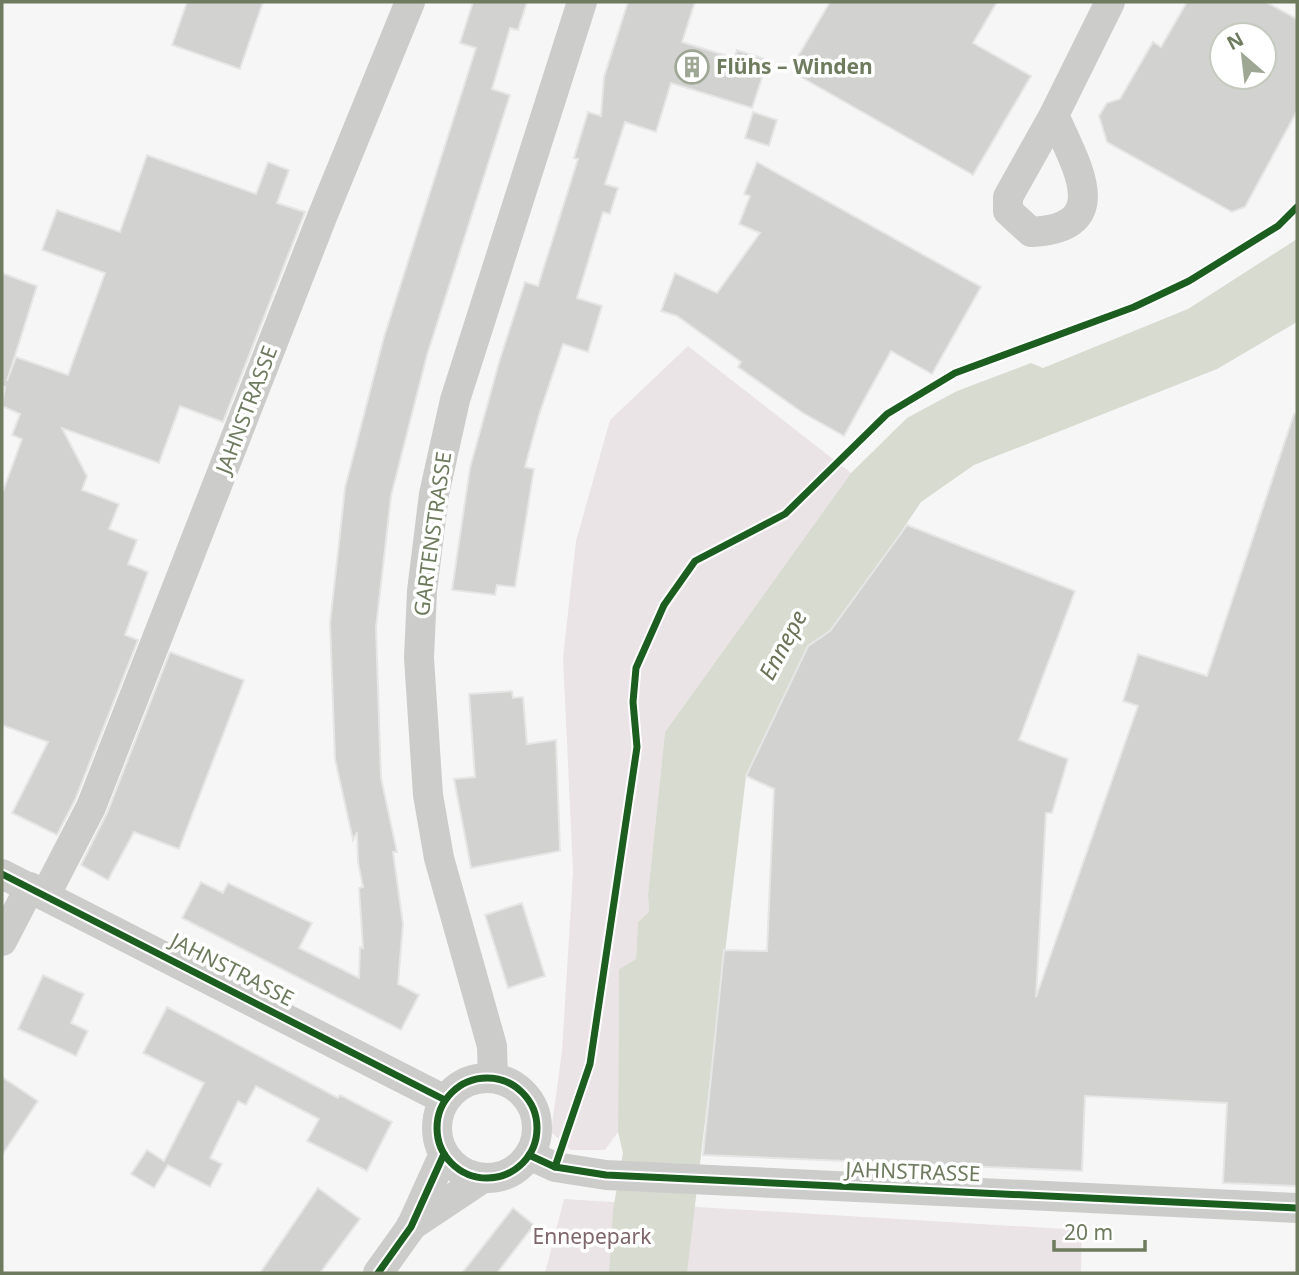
<svg xmlns="http://www.w3.org/2000/svg" width="1299" height="1275" viewBox="0 0 1299 1275" font-family="'Noto Sans',sans-serif">
<style>
.green{fill:#eae4e6}
.water{fill:#d8dbd0}
.building{fill:#d2d2d0;stroke:#e6e6e6;stroke-width:2;fill-rule:evenodd}
.lines{fill:none;stroke-linecap:round;stroke-linejoin:round}
.minor{stroke:#cccdcb;stroke-width:30}
.cycleway-casing{stroke:#fff;stroke-width:11}
.cycleway{stroke:#1b5e20;stroke-width:7}
.labels{text-anchor:middle;stroke-width:7;stroke-linejoin:round;paint-order:stroke}
.poi-label{font-size:21px;font-weight:bold;fill:#6e7b5e;stroke:#fff;text-anchor:start}
.street-label{font-size:21px;fill:#6e7b5e;stroke:#fff}
.park-label{font-size:21px;fill:#7e656a;stroke:#fff}
.water-label{font-size:23px;font-style:italic;fill:#6c7458;stroke:#fff}
</style>
<rect width="100%" height="100%" fill="#f7f6f7"/>
<g class="green">
<path d="M688,346L851,473L665,732L648,894L649,912L638,922L636,959L619,969L618,1132L605,1150H571L551,1132L562,1051L573,872L563,657L576,541L610,420Z"/>
<path d="M564,1199L1082,1230L1081,1273H545Z"/>
</g>
<path class="water" d="M1297,239V322L1217,369L974,465L921,502L770,728L746,776L687,1273H609L613,1210L623,1153L618,1132L619,969L636,959L638,922L649,912L648,894L665,732L851,473L907,418L957,391L1031,363L1043,368L1188,309Z"/>
<g class="building">
<path d="M187,2H263L240,69L172,45Z"/>
<path d="M473,2H527L518,30L510,28L492,89L510,95L427,355L391,496L376,628L381,778L397,852H393L403,924L398,984L419,995L401,1030L182,918L201,882L223,893L228,883L312,923L299,948L359,978L360,947L363,948L359,888L363,887L358,862L357,832L353,840L335,759L330,623L338,552L345,488L384,337L476,48L460,43Z"/>
<path d="M628,2H695L682,42L734,58L737,50L768,60L752,108L671,83L656,132L625,122L605,184L618,188L610,214L603,212L577,298L602,306L588,352L563,344L539,415L525,467L534,469L515,587L497,585L495,595L452,590L470,468L500,359L525,282L538,286L578,159L574,158L588,112L601,116L604,77Z"/>
<path d="M830,2H997L973,43L1031,76L973,175L794,73V63Z"/>
<path d="M1187,2H1266L1297,19V111L1245,207L1232,212L1107,142L1099,116L1107,103L1120,99L1153,42L1161,47ZM1222,35H1264V77H1222Z"/>
<path d="M753,112L777,120L769,146L745,138Z"/>
<path d="M147,155L256,194L268,162L289,170L277,203L305,212L223,422L180,406L159,463L62,428L87,476L82,490L119,504L109,529L137,540L128,564L148,572L125,635L138,640L75,800L57,835L12,813L48,742L2,725V494L22,439L12,435L20,414L2,406L5,387L2,386V273L37,286L7,381L16,357L68,375L105,273L42,250L57,210L120,232Z"/>
<path d="M757,162L981,287L932,374L891,351L844,436L803,413L738,367L741,362L677,316L661,311L675,273L717,293L760,233L739,224L750,196L744,194Z"/>
<path d="M1294,414H1297V1186L1223,1183L1227,1103L1085,1096L1082,1171L703,1155L724,950L767,951L774,789L746,776L808,646L830,631L907,525L1075,591L1019,740L1068,759L1052,813H1046L1036,997L1138,706L1123,701L1138,654L1207,676Z"/>
<path d="M170,652L244,680L179,849L134,832L108,880L81,865L107,813Z"/>
<path d="M512,691L513,698L523,697L527,744L556,740L560,851L471,868L454,779L475,777L469,694Z"/>
<path d="M522,903L545,976L508,988L485,915Z"/>
<path d="M43,975L84,994L71,1023L88,1031L76,1056L18,1029Z"/>
<path d="M167,1007L338,1098L340,1095L392,1122L367,1171L307,1141L319,1119L256,1086L246,1105L238,1101L210,1158L222,1164L210,1187L168,1165L154,1188L131,1174L147,1150L164,1161L204,1083L143,1053Z"/>
<path d="M2,1077L38,1101L2,1155Z"/>
<path d="M318,1188L360,1219L320,1273H260Z"/>
<path d="M513,1208L534,1225L497,1273H462Z"/>
</g>
<g class="lines">
<g class="minor">
<path d="M1054,115C1075,164 1117,228 1031,232L1008,211V197L1054,115L1110,2"/>
<path d="M2,874L445,1100"/>
<path d="M46,894L91,807L322,217L410,2"/>
<path d="M2,941L30,887"/>
<path d="M493,1078L492,1046L439,858L428,795L419,658L422,591L434,494L455,400L582,2"/>
<circle cx="487" cy="1128" r="50"/>
<path d="M529,1155L555,1167L606,1175L1297,1208"/>
<path d="M411,1226L483,1178"/>
<path d="M378,1273L411,1227L444,1154"/>
</g>
<defs>
<g id="cycleway">
<path d="M2,874L445,1100"/>
<circle cx="487" cy="1128" r="50"/>
<path d="M529,1155L555,1167L606,1175L1297,1208"/>
<path d="M555,1167L590,1064L637,747L633,702L636,668L664,605L695,561L785,514L887,414L955,373L1134,307L1189,281L1278,226L1297,207"/>
<path d="M378,1273L411,1227L444,1154"/>
</g>
</defs>
<use href="#cycleway" class="cycleway-casing"/>
<use href="#cycleway" class="cycleway"/>
</g>
<defs>
<symbol id="building-ring" viewBox="-11 -11 22 22"><circle r="9.5" fill="#fff" stroke="#9ea694" stroke-width="1.5"/><path d="M-4-6H4V6H1V3H-1V6H-4ZM-2.5-4.3h1.7v1.8h-1.7ZM.8-4.3h1.7v1.8H.8ZM-2.5-1h1.7V.8h-1.7ZM.8-1h1.7V.8H.8Z" fill="#9ea694"/></symbol>
</defs>
<g fill-rule="evenodd">
<use href="#building-ring" x="673" y="48" width="38" height="38"/>
</g>
<g class="labels">
<g class="poi-label">
<text x="716" y="74">Flühs – Winden</text>
</g>
<g class="street-label">
<text transform="translate(247 410) rotate(-69)" y="7">JAHNSTRASSE</text>
<text transform="translate(433 534) rotate(-82)" y="7">GARTENSTRASSE</text>
<text transform="translate(232 970) rotate(27)" y="7">JAHNSTRASSE</text>
<text transform="translate(913 1172) rotate(2)" y="7">JAHNSTRASSE</text>
</g>
<g class="park-label">
<text x="592" y="1244">Ennepepark</text>
</g>
<g class="water-label">
<text transform="translate(783 645) rotate(-62)" y="8">Ennepe</text>
</g>
</g>
<rect width="1299" height="1275" fill="none" stroke="#6e7b5e" stroke-width="7"/>
<g transform="translate(1243 56) rotate(332)"><circle r="33" fill="#ffffff" stroke="#c5cabf" stroke-width="2"/>
<path d="M0-5L12 26L0 18L-12 26Z" fill="#9ea694"/>
<text y="-10" font-size="19" font-weight="bold" text-anchor="middle" fill="#6e7b5e">N</text>
</g>
<path d="M1054 1240v10h91v-10" fill="none" stroke="#6e7b5e" stroke-width="3.5"/>
<text x="1064" y="1240" font-size="21" fill="#6e7b5e" stroke="#ffffff" stroke-width="5" paint-order="stroke">20 m</text>
</svg>
